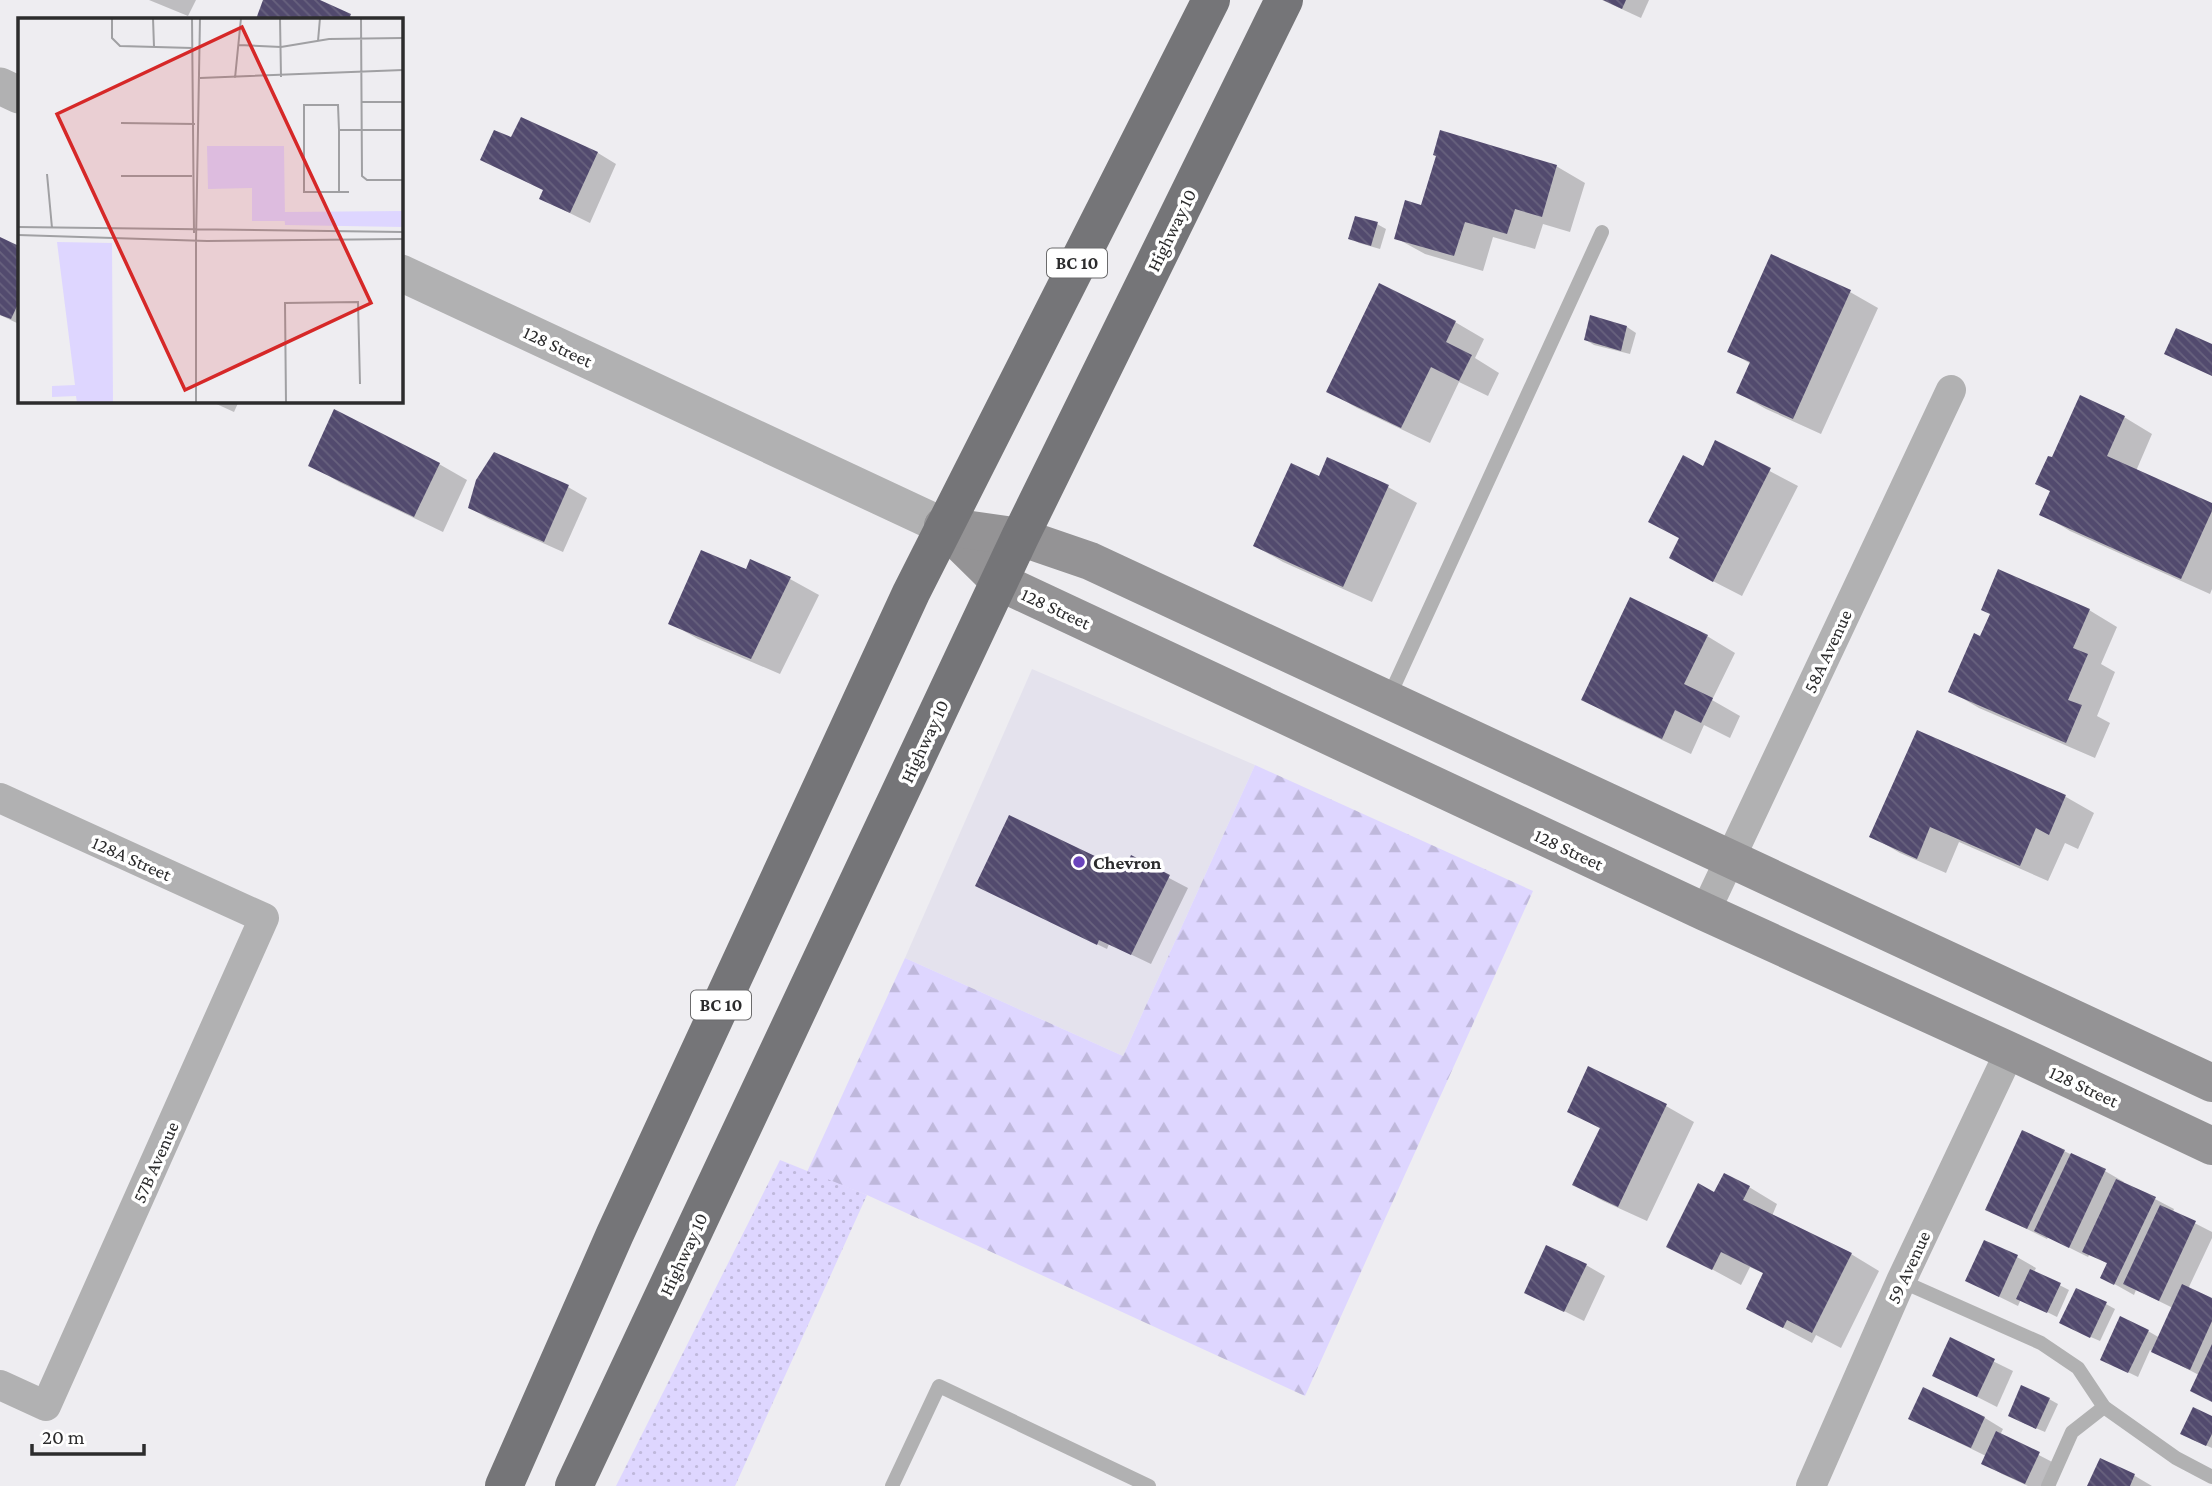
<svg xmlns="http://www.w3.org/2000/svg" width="2212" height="1486" viewBox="0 0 2212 1486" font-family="'Crimson Pro',serif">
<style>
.built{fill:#e4e2ed}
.forest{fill:url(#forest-firs)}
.park{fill:url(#park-dots)}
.shadow{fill:#0003}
.building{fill:url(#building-back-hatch)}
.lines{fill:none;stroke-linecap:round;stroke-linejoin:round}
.service{stroke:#b1b1b2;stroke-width:14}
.minor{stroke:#b1b1b2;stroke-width:30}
.tertiary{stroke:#b1b1b2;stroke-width:37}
.secondary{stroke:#949395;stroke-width:38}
.trunk{stroke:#757578;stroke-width:38}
.poi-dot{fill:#6a44bc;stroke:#fff;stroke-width:2.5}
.labels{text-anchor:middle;stroke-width:7;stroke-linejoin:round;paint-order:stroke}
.shield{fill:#fff;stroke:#6b6b6c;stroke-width:2}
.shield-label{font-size:18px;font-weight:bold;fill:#2c2c2d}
.street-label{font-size:19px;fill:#2c2c2d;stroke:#fff}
.poi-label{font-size:19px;font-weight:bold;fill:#2c2c2d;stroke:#fff;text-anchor:start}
.inset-road{fill:none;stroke:#a0a0a3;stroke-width:2}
.view{fill:#d62828;fill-opacity:0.15;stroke:#d62828;stroke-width:3.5}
.inset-edge{fill:none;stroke:#2c2c2d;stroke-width:3.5}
</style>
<defs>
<pattern id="forest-firs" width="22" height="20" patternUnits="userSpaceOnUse" patternTransform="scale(1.75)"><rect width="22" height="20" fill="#ded6ff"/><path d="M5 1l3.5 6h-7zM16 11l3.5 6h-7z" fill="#bfb8db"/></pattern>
<pattern id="park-dots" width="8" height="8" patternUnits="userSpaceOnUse" patternTransform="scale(1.75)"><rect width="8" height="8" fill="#ded6ff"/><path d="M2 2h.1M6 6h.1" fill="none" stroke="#bfb8db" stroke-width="1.8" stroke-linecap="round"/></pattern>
<pattern id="building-back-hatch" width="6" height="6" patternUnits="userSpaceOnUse" patternTransform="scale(1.75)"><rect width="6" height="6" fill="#524a6e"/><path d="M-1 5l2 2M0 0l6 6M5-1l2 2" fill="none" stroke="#68627e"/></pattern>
</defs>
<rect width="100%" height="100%" fill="#eeedf1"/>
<path class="built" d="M1032,669L1255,765L1123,1056L905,958Z"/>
<path class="forest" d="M1255,765L1533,891L1305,1396L867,1195L807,1172L905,958L1123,1056Z"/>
<path class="park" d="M780,1160L867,1195L735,1486H616Z"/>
<g class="shadow">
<path d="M149,0H196L188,16Z"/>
<path d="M265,0H316L357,19H257Z"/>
<path d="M1602,0H1649L1641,18Z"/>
<path d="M522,119L598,153L616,164L590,223L541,199L545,191L482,159L511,139Z"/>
<path d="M1556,166L1585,183L1570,232L1543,224L1535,249L1493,237L1483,271L1425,254L1396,238L1422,207Z"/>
<path d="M1377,224L1386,229L1380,249L1359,243L1350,238Z"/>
<path d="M0,239L19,248V324L0,315Z"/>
<path d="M1850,292L1878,308L1821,434L1766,409L1738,393L1751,364L1729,351Z"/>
<path d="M1592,317L1627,327L1636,333L1630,354L1594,345L1586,340Z"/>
<path d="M1455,322L1484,339L1475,358L1499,373L1488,396L1459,382L1430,443L1357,408L1328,391Z"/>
<path d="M210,401H239L234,412Z"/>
<path d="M2124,417L2152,434L2136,471L2212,505V589L2210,594L2070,531L2042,514L2051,492L2037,483L2053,460Z"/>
<path d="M1716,443L1798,486L1742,596L1699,574L1680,539L1651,522L1704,468Z"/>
<path d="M495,454L568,487L587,498L563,552L489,519L470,508Z"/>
<path d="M1328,459L1388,487L1417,503L1372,602L1283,562L1255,546L1320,479Z"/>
<path d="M439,464L467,480L443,532L339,482L311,465Z"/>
<path d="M751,561L790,579L819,595L780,674L698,639L670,623L747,572Z"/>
<path d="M2089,610L2117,627L2101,664L2115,672L2097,716L2110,723L2095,758L1979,708L1950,691L1981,638Z"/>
<path d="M1707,636L1735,653L1712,700L1740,716L1730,738L1704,725L1691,754L1612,716L1583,699Z"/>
<path d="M1918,732L2066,797L2094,813L2078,849L2065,843L2048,881L1959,842L1946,873L1900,853L1871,836Z"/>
<path d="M1131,858L1188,888L1151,964L1109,944L1107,949L986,890L1125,873Z"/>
<path d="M1666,1106L1694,1122L1647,1221L1603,1201L1575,1185L1601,1129L1569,1111Z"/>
<path d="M2064,1151L2105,1171L2124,1182L2123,1183L2155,1199L2174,1209L2173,1212L2212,1232V1238L2188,1289L2212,1300V1402L2199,1375L2150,1350L2138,1377L2111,1364L2148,1331L2160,1338L2173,1308L2136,1290L2134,1295L2102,1277L2108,1264L2090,1254L2088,1257L2048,1237L2047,1239L1987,1209Z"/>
<path d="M1749,1187L1777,1204L1772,1216L1851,1254L1879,1271L1841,1348L1816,1335L1812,1343L1748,1309L1765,1274L1750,1267L1741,1285L1669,1246Z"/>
<path d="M1985,1242L2017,1257L2036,1268L2034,1272L2069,1290L2057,1317L2021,1299L2018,1306L1967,1281Z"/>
<path d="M1586,1265L1605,1276L1584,1321L1526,1292Z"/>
<path d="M2106,1304L2115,1309L2100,1341L2070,1328Z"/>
<path d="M1950,1340L2013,1371L1997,1407L1934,1375Z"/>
<path d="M1924,1390L1985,1418L2003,1429L2000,1435L2058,1465L2048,1486H2028L2002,1474L1983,1463L1986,1456L1910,1419Z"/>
<path d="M2049,1399L2058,1404L2045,1432L2019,1421Z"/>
<path d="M2212,1418V1448L2191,1439Z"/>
<path d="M2101,1460L2135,1476L2152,1486H2089Z"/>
</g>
<g class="building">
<path d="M263,0H320L351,14L349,19H256Z"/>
<path d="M1603,0H1626L1622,9Z"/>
<path d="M521,117L598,152L570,213L539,199L543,190L480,160L494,130L511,137Z"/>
<path d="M1440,130L1557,165L1542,217L1515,209L1507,234L1465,222L1454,256L1394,239L1405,200L1421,205L1436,156L1433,155Z"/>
<path d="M1355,216L1378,222L1371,246L1348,239Z"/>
<path d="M0,237L19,246V302L11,319L0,315Z"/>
<path d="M1771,254L1851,290L1793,419L1736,393L1750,362L1727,352Z"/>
<path d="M1379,283L1456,321L1446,342L1472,355L1459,381L1431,367L1401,428L1326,392Z"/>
<path d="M1590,315L1627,326L1621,351L1584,340Z"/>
<path d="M2176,328L2212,344V376L2164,354Z"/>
<path d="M2080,395L2125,416L2107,456L2212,503V511L2181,579L2039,515L2050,491L2035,484L2048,456L2052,457Z"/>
<path d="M334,409L440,463L414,517L308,466Z"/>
<path d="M1715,440L1771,468L1713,582L1669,558L1679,538L1648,522L1683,455L1703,466Z"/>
<path d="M494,452L569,485L544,542L468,508L476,480Z"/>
<path d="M1327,457L1389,485L1343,587L1253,546L1291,463L1319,476Z"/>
<path d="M701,550L746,569L750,559L791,577L751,659L668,624Z"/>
<path d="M1998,569L2090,609L2073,648L2088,654L2068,700L2082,705L2066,743L1948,692L1974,633L1980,636L1990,614L1981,610Z"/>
<path d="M1630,597L1708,635L1684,684L1713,698L1701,723L1675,710L1662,739L1581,700Z"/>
<path d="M1917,730L2066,795L2049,835L2036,828L2020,866L1930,827L1917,859L1869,837Z"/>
<path d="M1009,815L1124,870L1131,855L1170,875L1131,955L1099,940L1097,945L975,886Z"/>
<path d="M1588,1066L1667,1104L1618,1207L1572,1185L1600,1128L1567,1112Z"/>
<path d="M2022,1130L2065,1150L2027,1229L1985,1210Z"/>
<path d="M2071,1153L2106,1169L2069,1248L2034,1231Z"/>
<path d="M1724,1173L1750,1186L1743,1200L1852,1253L1812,1333L1787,1320L1783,1328L1746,1309L1763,1273L1721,1252L1712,1270L1666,1247L1698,1183L1714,1192Z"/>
<path d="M2116,1179L2156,1197L2114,1285L2100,1278L2107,1263L2082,1252Z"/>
<path d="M2160,1205L2196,1221L2159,1301L2123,1284Z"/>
<path d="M1984,1240L2018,1255L1999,1297L1965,1281Z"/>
<path d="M1546,1245L1587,1264L1564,1312L1524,1293Z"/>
<path d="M2030,1269L2061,1283L2047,1313L2016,1299Z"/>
<path d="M2182,1284L2212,1298V1321L2190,1370L2151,1352Z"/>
<path d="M2076,1288L2107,1302L2090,1338L2059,1323Z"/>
<path d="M2120,1316L2149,1330L2128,1373L2100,1360Z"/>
<path d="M1950,1337L1995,1359L1977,1397L1932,1376Z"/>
<path d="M2212,1344V1402L2190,1391Z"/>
<path d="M2021,1385L2050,1398L2036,1429L2008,1416Z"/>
<path d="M1923,1387L1985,1417L1971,1448L1908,1419Z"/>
<path d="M2193,1407L2212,1416V1434L2206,1446L2180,1434Z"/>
<path d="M1996,1431L2040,1452L2025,1484L1981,1464Z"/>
<path d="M2100,1458L2135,1474L2130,1486H2087Z"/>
</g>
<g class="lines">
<g class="service">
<path d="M1388,699L1602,232"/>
<path d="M1901,1281L2041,1343L2078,1368L2104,1407L2176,1458L2212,1477"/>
<path d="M892,1486L939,1386L1149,1486"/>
<path d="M2048,1486L2072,1432L2104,1407"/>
</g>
<g class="minor">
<path d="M0,798L264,918L46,1406L0,1385"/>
<path d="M1705,912L1951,390"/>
<path d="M1811,1486L1901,1281L2010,1051"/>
</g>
<g class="tertiary">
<path d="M0,86L19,95"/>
<path d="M401,273L943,526"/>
</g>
<g class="secondary">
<path d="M943,526L1000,582L1705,912L2010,1051L2212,1146"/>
<path d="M943,526L1020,537L1090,561L2212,1083"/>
</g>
<g class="trunk">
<path d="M504,1486L615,1234L911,593L1211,0"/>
<path d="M574,1486L1020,537L1284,0"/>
</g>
</g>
<circle class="poi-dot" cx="1079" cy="862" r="7"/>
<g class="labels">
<g class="shield">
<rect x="1047" y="248.5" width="60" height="29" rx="5"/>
<rect x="691" y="990.5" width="60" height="29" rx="5"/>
</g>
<g class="shield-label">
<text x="1077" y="269">BC 10</text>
<text x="721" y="1011">BC 10</text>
</g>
<g class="street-label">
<text transform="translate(1171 230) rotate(-64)" y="7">Highway 10</text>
<text transform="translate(558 346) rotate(25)" y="7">128 Street</text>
<text transform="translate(1056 608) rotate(25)" y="7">128 Street</text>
<text transform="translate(1827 651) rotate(-65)" y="7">58A Avenue</text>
<text transform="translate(924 741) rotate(-65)" y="7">Highway 10</text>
<text transform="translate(1569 849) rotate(25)" y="7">128 Street</text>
<text transform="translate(132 858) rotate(24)" y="7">128A Street</text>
<text transform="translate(2084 1086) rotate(25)" y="7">128 Street</text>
<text transform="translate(155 1162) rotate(-66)" y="7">57B Avenue</text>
<text transform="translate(683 1254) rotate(-65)" y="7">Highway 10</text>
<text transform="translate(1908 1267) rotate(-65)" y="7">59 Avenue</text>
</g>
<g class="poi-label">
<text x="1093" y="869">Chevron</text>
</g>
</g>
<g transform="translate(18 18)">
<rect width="385" height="385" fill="#eeedf1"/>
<path d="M189,128H266L267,203H234V170L190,171Z" fill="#ded6ff"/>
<path d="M385,193V209L267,207L266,194ZM39,224L94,225L95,385H59L58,378L34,379V368L57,367Z" fill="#ded6ff"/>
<path class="inset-road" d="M94,0V20L102,28L174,30M135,0L136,29M174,0L176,215M262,0L263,59M343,0L344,158L349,162H385M300,23L302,0M221,27L263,29L311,21L385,20M182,60L385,52M217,60L223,0M343,84H385M103,105L177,106M29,156L34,210M103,158H174M321,174V112M331,174H286V87H320L321,112H385M0,209L385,214M0,217L189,223L385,221M178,223L182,0M178,385V223M268,385L267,285L340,284L342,366"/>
<path class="view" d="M224,9L353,285L167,372L39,96Z"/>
<rect width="385" height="385" class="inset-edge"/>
</g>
<path d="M32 1444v10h112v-10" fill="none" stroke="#2c2c2d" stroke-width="3.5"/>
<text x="42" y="1444" font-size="21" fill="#2c2c2d" stroke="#ffffff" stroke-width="5" paint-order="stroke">20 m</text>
</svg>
